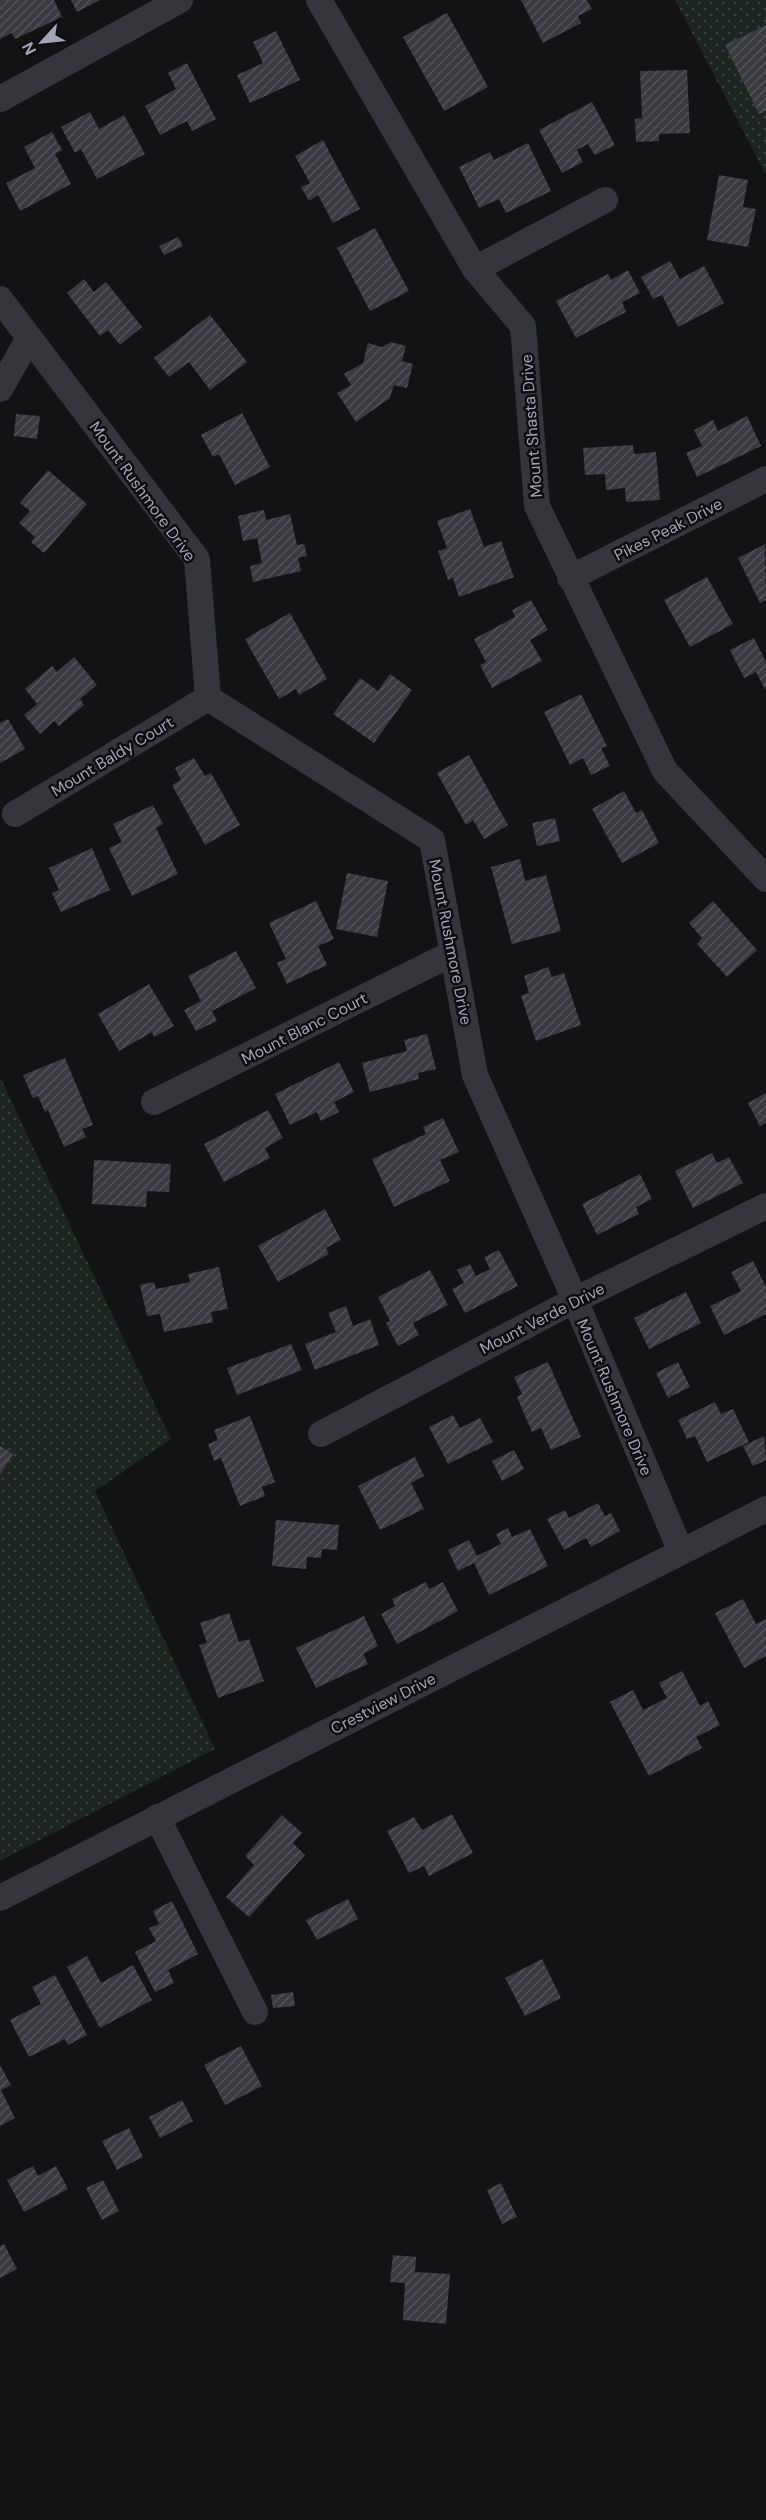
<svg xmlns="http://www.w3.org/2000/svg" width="766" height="2520" viewBox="0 0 766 2520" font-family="'DM Sans',sans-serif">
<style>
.grass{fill:url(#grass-dots)}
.building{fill:url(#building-hatch)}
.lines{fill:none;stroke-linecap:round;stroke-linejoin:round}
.minor{stroke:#35353c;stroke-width:26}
.labels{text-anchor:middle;stroke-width:5;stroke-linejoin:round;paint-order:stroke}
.street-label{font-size:16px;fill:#a3a5b6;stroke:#0e0e10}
</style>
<defs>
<pattern id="grass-dots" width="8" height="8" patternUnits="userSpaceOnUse" patternTransform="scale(1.5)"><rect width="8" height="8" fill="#1c251f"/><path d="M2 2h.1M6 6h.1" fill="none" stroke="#3a423d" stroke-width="1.8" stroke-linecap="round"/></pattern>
<pattern id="building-hatch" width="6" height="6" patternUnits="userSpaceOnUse" patternTransform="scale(1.5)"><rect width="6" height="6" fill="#3a3a40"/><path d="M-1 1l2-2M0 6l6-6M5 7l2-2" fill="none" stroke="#535459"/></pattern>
</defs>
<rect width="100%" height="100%" fill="#131315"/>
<g class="grass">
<path d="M675,0H766V175Z"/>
<path d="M0,1077L171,1439L95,1491L215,1749L0,1861Z"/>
</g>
<g class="building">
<path d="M0,0H54L62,17L15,39L12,33L0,39Z"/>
<path d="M71,0H100L77,12Z"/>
<path d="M521,0H587L592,9L578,16L581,23L543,43Z"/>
<path d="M447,13L488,87L444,111L403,37Z"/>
<path d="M766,25V111L759,114L725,45Z"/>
<path d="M276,31L300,80L250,103L237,75L263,63L253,42Z"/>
<path d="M187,63L216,119L192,131L187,121L160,135L145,106L176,89L168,73Z"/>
<path d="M687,70L690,133L659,134V141L636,142L635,119L642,118L640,71Z"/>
<path d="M592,102L615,145L595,155L588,144L577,150L583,162L562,173L539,130Z"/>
<path d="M90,112L99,129L124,115L145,154L97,179L81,149L75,153L61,127Z"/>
<path d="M52,132L62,150L55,154L71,184L20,211L6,183L35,168L24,147Z"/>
<path d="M323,140L360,209L333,223L318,195L309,201L301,187L310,183L295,156Z"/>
<path d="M528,143L551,191L506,213L499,199L479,208L459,167L490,152L494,160Z"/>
<path d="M719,175L748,180L743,207L756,209L748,247L707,240Z"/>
<path d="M375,228L409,291L370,311L337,248Z"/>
<path d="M178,237L183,246L164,255L159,246Z"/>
<path d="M670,261L680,279L704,266L724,303L678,327L662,295L653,299L641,277Z"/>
<path d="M628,270L640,293L622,302L626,312L576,338L556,301L608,274L611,280Z"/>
<path d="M84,279L94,292L106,282L142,327L120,345L108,330L100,336L67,293Z"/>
<path d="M210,315L247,362L210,390L189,362L169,377L154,358Z"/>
<path d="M391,342L406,346L402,361L413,364L407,388L394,385L390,398L356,422L337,393L351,385L344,374L363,363L368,343L382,347Z"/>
<path d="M242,413L270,467L235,485L219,454L213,457L201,435Z"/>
<path d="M16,414L40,416L37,439L14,436Z"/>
<path d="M747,416L761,446L697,477L686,453L702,446L694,430L713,420L718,431Z"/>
<path d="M633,445L634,454L656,452L660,500L626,502L625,488L606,490L605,474L585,475L583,448Z"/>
<path d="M48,470L87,504L44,553L31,542L35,537L19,523L30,511L20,503Z"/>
<path d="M470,509L484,547L501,541L514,577L459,597L453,578L448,580L438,551L447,548L437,521Z"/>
<path d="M264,510L266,520L290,514L297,545L304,544L307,556L298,558L301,571L253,582L250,566L262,563L257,538L243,541L238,516Z"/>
<path d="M765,544L766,600L760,603L738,558Z"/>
<path d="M707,577L733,624L690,647L664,600Z"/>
<path d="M531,600L548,630L530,640L542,661L492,688L480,665L486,662L474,639L515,617L512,610Z"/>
<path d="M290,613L327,679L299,695L296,689L279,699L245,639Z"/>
<path d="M754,638L766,662V691L756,672L744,678L730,650Z"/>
<path d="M74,657L97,685L80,699L84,705L59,726L54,721L40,734L24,715L37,704L25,689L52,666L57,672Z"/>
<path d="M390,674L412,690L374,743L333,714L360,678L378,691Z"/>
<path d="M581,694L607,746L601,748L610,766L591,775L583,758L570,765L544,712Z"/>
<path d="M8,719L25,749L0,763V723Z"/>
<path d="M469,755L508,825L484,839L473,820L466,825L437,773Z"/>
<path d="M194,758L205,776L211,773L240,825L205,845L172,785L181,780L175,768Z"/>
<path d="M624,791L636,813L642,810L659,843L622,863L592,809Z"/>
<path d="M153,805L163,824L156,828L178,874L132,896L109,848L122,842L113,824Z"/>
<path d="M555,818L560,841L537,846L532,823Z"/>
<path d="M92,848L110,890L61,912L52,893L59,890L49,868Z"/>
<path d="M520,859L525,881L546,875L561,931L512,944L491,867Z"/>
<path d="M347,873L388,881L377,937L336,929Z"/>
<path d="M316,901L334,939L318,946L327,965L287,984L277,963L286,959L269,923Z"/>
<path d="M713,901L757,950L727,977L697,944L702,938L689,923Z"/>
<path d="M236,951L256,988L212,1011L217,1021L196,1031L184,1010L201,1001L188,976Z"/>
<path d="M548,967L552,977L564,973L581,1025L536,1041L521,996L529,993L524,976Z"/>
<path d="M149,984L174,1026L154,1037L152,1032L119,1051L98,1014Z"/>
<path d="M427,1034L436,1069L418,1073L419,1079L370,1092L362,1063L407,1051L404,1040Z"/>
<path d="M65,1058L93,1125L82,1129L86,1137L64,1147L48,1110L45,1112L38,1096L33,1098L23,1075Z"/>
<path d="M339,1062L354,1092L334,1102L339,1112L321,1121L317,1112L290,1125L275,1094Z"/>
<path d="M766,1093V1123L760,1126L748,1103Z"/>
<path d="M268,1110L283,1138L265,1148L270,1158L224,1182L204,1144Z"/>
<path d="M443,1118L459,1152L440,1160L450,1181L394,1207L372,1159L426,1134L423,1127Z"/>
<path d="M712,1153L717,1163L729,1157L743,1183L693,1208L675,1171Z"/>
<path d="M94,1160L171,1164L169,1192L147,1191L146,1207L92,1204Z"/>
<path d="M640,1174L652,1199L636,1207L639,1214L597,1235L582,1204Z"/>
<path d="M325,1209L341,1240L326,1248L329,1254L278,1282L258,1246Z"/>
<path d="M499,1250L518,1286L465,1313L452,1289L464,1283L457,1270L470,1264L476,1276L490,1269L484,1257Z"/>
<path d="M753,1261L766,1287V1314L724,1335L710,1306L741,1291L731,1272Z"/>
<path d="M219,1267L228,1309L211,1312L213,1322L164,1332L160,1314L147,1316L140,1285L154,1282L156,1289L190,1282L188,1274Z"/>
<path d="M430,1270L448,1305L413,1323L419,1335L398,1346L386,1323L390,1321L378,1297Z"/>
<path d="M686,1292L701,1323L649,1349L634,1318Z"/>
<path d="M346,1306L353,1326L370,1319L379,1345L315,1370L305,1344L336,1332L328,1313Z"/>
<path d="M291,1344L302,1370L237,1395L227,1368Z"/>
<path d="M548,1362L581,1437L551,1450L541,1428L532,1432L517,1397L522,1394L514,1377Z"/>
<path d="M678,1362L690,1387L668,1398L656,1373Z"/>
<path d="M715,1402L721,1414L733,1409L749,1442L707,1462L695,1436L687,1439L678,1420Z"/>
<path d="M453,1415L460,1428L480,1418L493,1442L448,1464L429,1427Z"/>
<path d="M250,1416L275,1482L262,1487L265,1496L240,1506L221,1458L214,1461L208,1444L218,1440L214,1430Z"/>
<path d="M764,1436L766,1460L753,1466L743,1446Z"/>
<path d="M0,1446L13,1454L0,1475Z"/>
<path d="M514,1450L524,1469L502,1481L492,1461Z"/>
<path d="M415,1457L424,1476L411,1483L424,1509L380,1530L358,1486Z"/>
<path d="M598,1503L605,1516L611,1513L620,1531L591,1547L586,1538L564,1550L547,1519L565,1510L569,1518Z"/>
<path d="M276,1520L339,1525L337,1550L322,1549L321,1558L307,1557L306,1569L272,1566Z"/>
<path d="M508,1528L512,1537L530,1529L548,1566L489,1595L474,1563L458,1571L448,1550L469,1540L477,1556L501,1544L496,1534Z"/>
<path d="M426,1582L429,1589L443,1582L458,1611L397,1644L381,1614L395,1606L392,1599Z"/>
<path d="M743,1599L756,1624L766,1619V1656L744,1668L715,1613Z"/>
<path d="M229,1613L239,1642L249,1639L264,1681L218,1698L199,1645L207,1643L200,1623Z"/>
<path d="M364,1616L378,1646L363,1654L368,1664L316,1688L296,1648Z"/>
<path d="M682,1671L700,1706L708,1701L720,1725L696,1737L702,1748L649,1776L610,1702L633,1690L643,1710L667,1698L659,1683Z"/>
<path d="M452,1814L473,1853L429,1876L424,1866L409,1873L387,1831L414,1817L422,1830Z"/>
<path d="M282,1815L302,1833L293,1843L305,1855L249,1917L226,1897L254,1865L245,1856Z"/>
<path d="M348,1899L358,1919L317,1940L306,1920Z"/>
<path d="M172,1901L198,1954L168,1970L174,1983L155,1992L135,1952L156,1941L149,1928L159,1924L153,1911Z"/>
<path d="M87,1956L101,1983L133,1965L152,2000L100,2028L67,1967Z"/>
<path d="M542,1959L561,1998L525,2016L505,1978Z"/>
<path d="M55,1975L87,2035L68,2045L65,2039L29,2057L10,2020L41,2004L32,1987Z"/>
<path d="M293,1992L295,2006L273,2008L271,1995Z"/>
<path d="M241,2046L262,2086L225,2105L204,2065Z"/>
<path d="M0,2065L11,2085L1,2090L15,2118L0,2126Z"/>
<path d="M182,2100L193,2121L160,2138L149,2117Z"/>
<path d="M129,2128L143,2157L117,2170L102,2141Z"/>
<path d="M33,2166L38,2176L56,2166L68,2189L24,2212L7,2180Z"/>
<path d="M103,2180L119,2211L102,2220L86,2188Z"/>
<path d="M501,2183L517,2217L502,2224L487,2190Z"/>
<path d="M4,2244L17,2269L0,2278V2246Z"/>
<path d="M393,2255L416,2257L415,2272L450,2274L446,2324L403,2320L405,2283L390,2282Z"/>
</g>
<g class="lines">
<g class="minor">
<path d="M319,0L475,269L523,326L537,506L665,771L766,879"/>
<path d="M0,99L180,0"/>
<path d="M475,269L605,200"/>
<path d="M0,299L197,559L208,698L432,840L475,1075L575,1300L681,1552"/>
<path d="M0,389L29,338"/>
<path d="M570,578L766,479"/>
<path d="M15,814L208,698"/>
<path d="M154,1102L453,953"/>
<path d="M321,1434L575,1300L766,1206"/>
<path d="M157,1817L255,2012"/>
<path d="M0,1898L766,1509"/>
</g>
</g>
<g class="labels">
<g class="street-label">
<text transform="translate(531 426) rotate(-94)" y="6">Mount Shasta Drive</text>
<text transform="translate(143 491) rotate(54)" y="6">Mount Rushmore Drive</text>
<text transform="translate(668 529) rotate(-27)" y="6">Pikes Peak Drive</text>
<text transform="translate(112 756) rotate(-31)" y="6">Mount Baldy Court</text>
<text transform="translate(451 942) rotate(79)" y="6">Mount Rushmore Drive</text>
<text transform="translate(304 1028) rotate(-27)" y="6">Mount Blanc Court</text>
<text transform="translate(542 1318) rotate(-27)" y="6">Mount Verde Drive</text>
<text transform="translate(615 1397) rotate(67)" y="6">Mount Rushmore Drive</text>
<text transform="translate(383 1703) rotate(-27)" y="6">Crestview Drive</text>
</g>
</g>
<g transform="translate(42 42) rotate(243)" stroke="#0e0e10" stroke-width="4.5" paint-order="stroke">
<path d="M0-4.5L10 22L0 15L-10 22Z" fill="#a3a5b6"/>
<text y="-9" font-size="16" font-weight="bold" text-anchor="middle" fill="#a3a5b6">N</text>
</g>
</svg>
